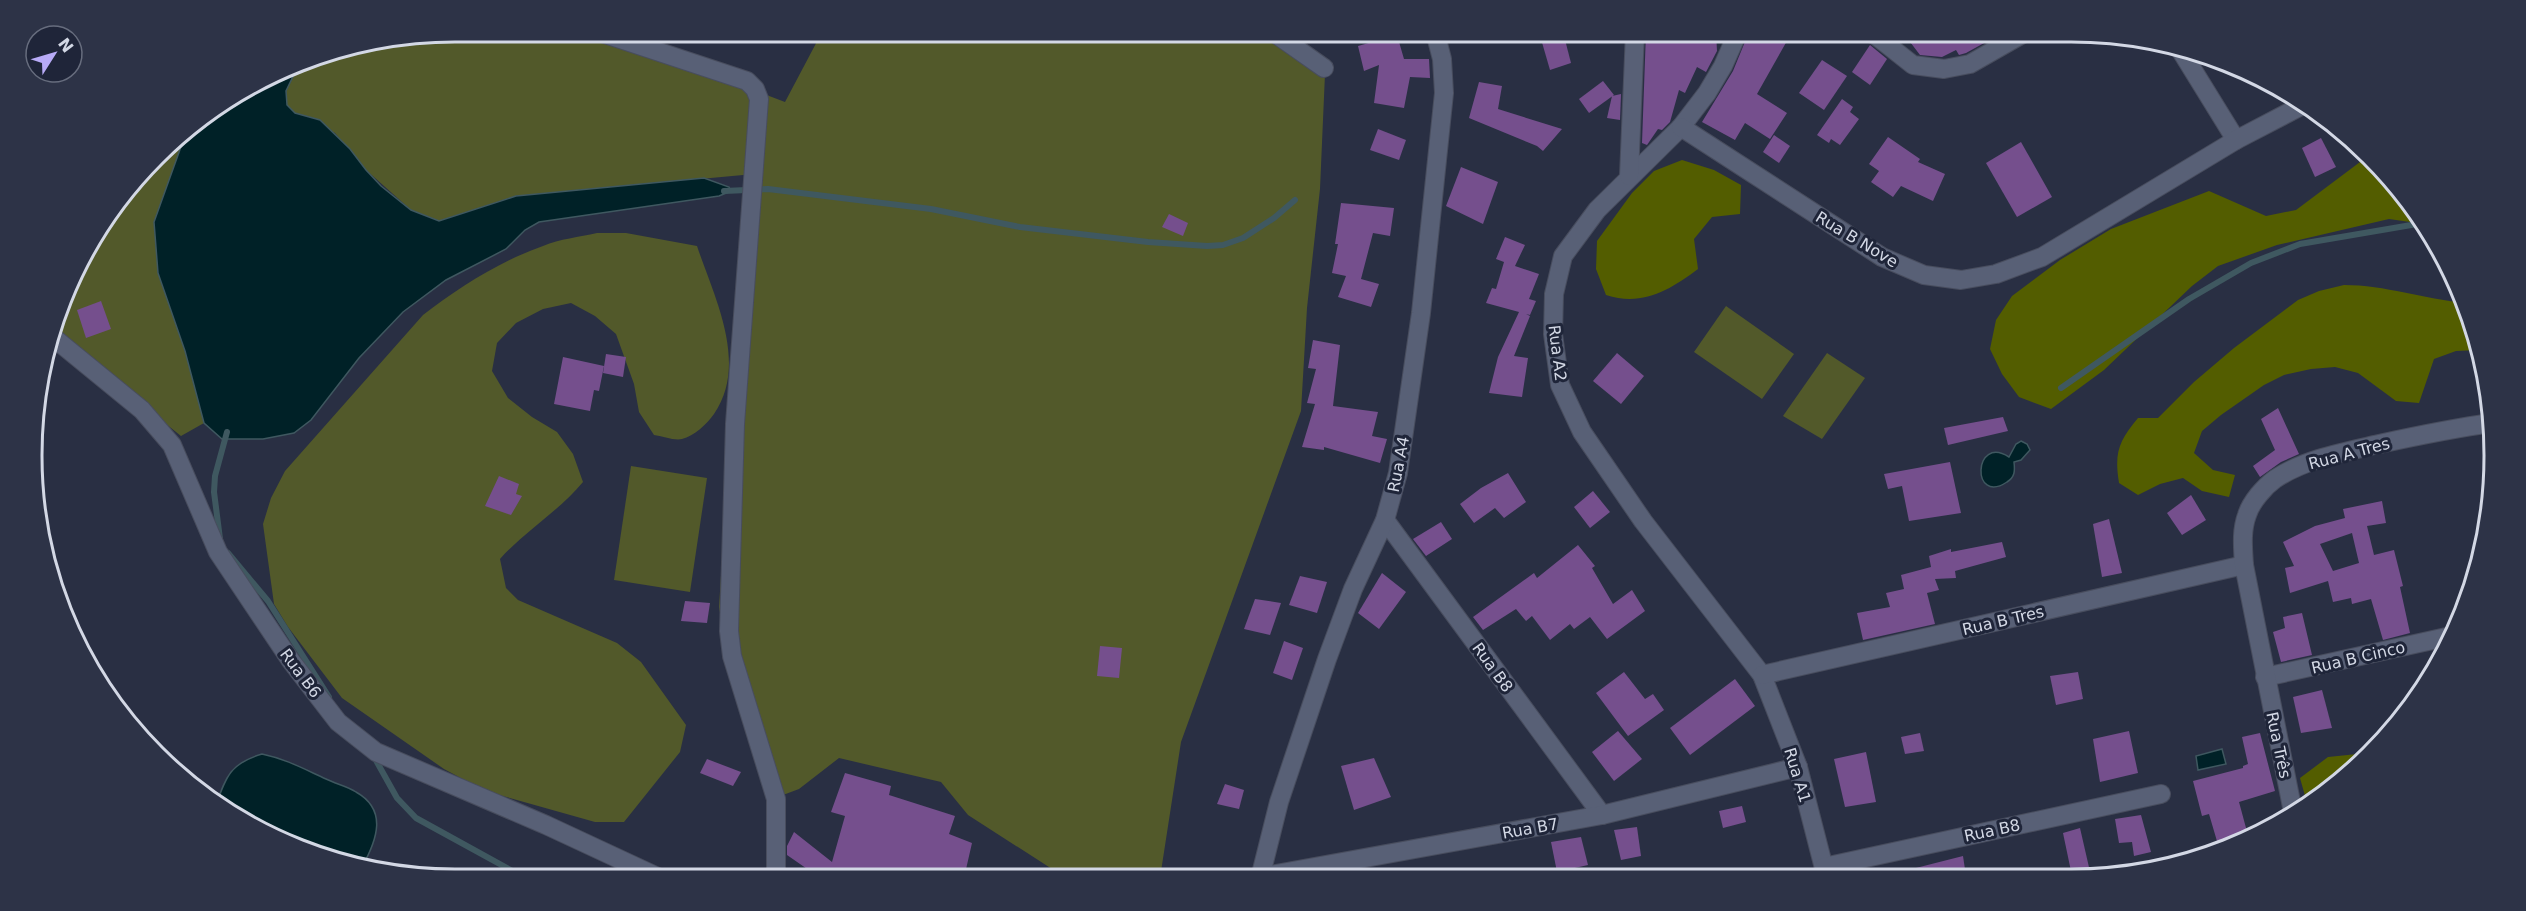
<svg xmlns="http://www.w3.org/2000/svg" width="2526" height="911" viewBox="0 0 2526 911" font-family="'DejaVu Sans',sans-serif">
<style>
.green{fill:#52592a}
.forest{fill:#535d00}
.water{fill:#002127;stroke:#3f5860;stroke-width:1.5}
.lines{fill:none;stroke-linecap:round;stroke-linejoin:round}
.stream{stroke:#3f5860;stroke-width:6}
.building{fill:#754f8d;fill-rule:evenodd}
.minor-casing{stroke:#484d5e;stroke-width:20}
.minor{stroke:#586076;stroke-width:18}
.labels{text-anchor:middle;stroke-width:6;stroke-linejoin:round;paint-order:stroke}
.street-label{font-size:16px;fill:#d3d8e5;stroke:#1f2539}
.rim{fill:none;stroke:#d3d8e5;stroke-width:3}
</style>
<rect width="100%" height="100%" fill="#292f43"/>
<g class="green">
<path d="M456,32H599L785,102L822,32H1262L1325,74L1320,189L1307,308L1301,411L1181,742L1160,878H1066L968,815L941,782L839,758L799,789L783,795L725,641L719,607L728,464L754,174L516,196L439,221L411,210L366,170L335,133L295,113L287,105L286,91L300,62L373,40Z"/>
<path d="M187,130L154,222L204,423L181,436L55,335L75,268L119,198L176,137Z"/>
<path d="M597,233H626L697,246C714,297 749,363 714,414C707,424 694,436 682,439C675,441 662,436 654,435L639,412L634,384L616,334L595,316L571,303L543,309L516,323L497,343L492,371L508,398L532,417L557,432L573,454L583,482C558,512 525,531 500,559L506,588L518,600L617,643L641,662L686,725L680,752L624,822H595L499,795L472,784L444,769L342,698L288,627L274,604L263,524L271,498L285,471L423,315C458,288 500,261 543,246C560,239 579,237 597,233Z"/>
<path d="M1726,306L1794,354L1762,399L1694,352Z"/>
<path d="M1827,353L1865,378L1822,439L1783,416Z"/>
<path d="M631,466L707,478L690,592L614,580Z"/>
</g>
<g class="forest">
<path d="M2368,156L2389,176L2424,224L2389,219L2277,245L2218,266L2192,286L2104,370L2051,409L2019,397L2002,374L1990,349L1996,320L2012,296L2060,260L2111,229L2209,191L2266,216L2296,210Z"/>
<path d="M1682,160L1714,170L1741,185L1740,214L1712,217L1694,239L1698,269C1670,290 1642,307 1606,295L1596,269L1597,241L1632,193L1654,171Z"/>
<path d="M2344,285C2385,285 2424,299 2465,303L2472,319L2479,350L2456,351L2434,359L2419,403L2396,401L2358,373L2335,367L2311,369L2284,375L2264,385L2221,415L2202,431L2194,453L2213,470L2235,475L2229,497L2202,491L2183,478L2160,484L2138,495L2119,483C2114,452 2119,441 2138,418H2158L2194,382L2234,348L2298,300L2319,291Z"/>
<path d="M2367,753L2350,774L2307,803L2300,778L2328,757Z"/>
</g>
<g class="water">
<path d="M300,62L286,91L287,105L295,113L320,120L350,149L366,170L381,186L411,210L439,221L516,196L704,178L729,187L731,191L719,196L539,222L525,230L506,249L446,280L403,312L359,358L311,420L294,433L263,439H222L204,423L185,351L158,273L154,222L187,130Z"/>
<path d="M2021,441L2027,444L2030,450L2021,460L2014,462C2015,471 2015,477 2007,482C1971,506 1973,434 2009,457L2016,444Z"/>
<path d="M2222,749L2226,764L2198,770L2196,756Z"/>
<path d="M262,754C286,759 304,769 326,779C336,784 347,786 356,792C388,810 377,840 362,867L346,865L216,805C226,776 231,763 262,754Z"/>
</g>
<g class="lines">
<g class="stream">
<path d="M724,191L768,189L931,209L1020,227L1148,242L1207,246L1223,245L1243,238L1274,218L1295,200"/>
<path d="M2061,388L2189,299L2251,263L2300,244L2423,223"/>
<path d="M220,539L214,492L215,476L227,432"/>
<path d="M228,553L268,601L329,697"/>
<path d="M373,755L397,798L416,818L527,879"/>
</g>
</g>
<g class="building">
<path d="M1563,32L1571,63L1550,70L1541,39Z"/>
<path d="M1646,32H1716L1717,51L1706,72L1697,67L1685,93L1679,90L1670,122L1662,130L1658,129L1647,145L1642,143Z"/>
<path d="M1749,32H1792L1757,94L1787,113L1770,139L1745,123L1735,140L1702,122L1733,71Z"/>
<path d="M1889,32H2004L1966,53L1959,55L1956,50L1942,57L1920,55L1904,34L1900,40Z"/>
<path d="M1397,35L1404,59H1429L1430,78L1410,77L1404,108L1374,103L1379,65L1364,71L1358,46Z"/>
<path d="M1870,45L1887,59L1870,85L1852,72Z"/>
<path d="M1822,60L1847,76L1824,110L1799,93Z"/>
<path d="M1603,81L1614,95L1589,113L1579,99Z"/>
<path d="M1479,82L1502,86L1498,109L1562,129L1543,151L1537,146L1469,118Z"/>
<path d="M1621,94L1620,120L1607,118L1612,96Z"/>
<path d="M1842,99L1853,107L1850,112L1859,119L1840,145L1831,139L1829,143L1817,135Z"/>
<path d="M1378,129L1406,140L1399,160L1370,150Z"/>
<path d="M1774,135L1790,146L1779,163L1763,152Z"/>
<path d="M1888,137L1920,159L1918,162L1945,174L1933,201L1901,186L1893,197L1871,182L1879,171L1869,164Z"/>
<path d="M2321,138L2336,167L2315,177L2302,148Z"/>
<path d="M2021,142L2052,197L2017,217L1986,163Z"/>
<path d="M1461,167L1498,182L1483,224L1446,206Z"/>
<path d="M1341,203L1394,208L1390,236L1373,233L1361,279L1379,284L1371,307L1338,297L1346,276L1332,273L1338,244H1335Z"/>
<path d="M1169,214L1188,223L1183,236L1162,227Z"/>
<path d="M1505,237L1525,245L1515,266L1539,274L1529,299L1536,301L1530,315L1526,314L1530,316L1514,356L1528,358L1522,397L1489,393L1498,357L1519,312L1486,303L1492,288L1496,289L1504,262L1496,259Z"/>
<path d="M101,301L111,329L86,338L77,310Z"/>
<path d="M1313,340L1340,345L1333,406L1378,412L1372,436L1387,439L1380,463L1324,447V450L1302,447L1315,404L1307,403L1316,369L1308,368Z"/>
<path d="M1617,353L1644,376L1621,404L1593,381Z"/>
<path d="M606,354L626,357L623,377L603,373Z"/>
<path d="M563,357L604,366L599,391L594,390L590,411L554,404Z"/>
<path d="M2278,408L2299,454L2281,462L2260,477L2253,466L2275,450L2261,419Z"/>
<path d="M2003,417L2008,431L1948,445L1944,428Z"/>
<path d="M1950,462L1961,513L1909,521L1902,486L1888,489L1884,474Z"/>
<path d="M1508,473L1526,502L1504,518L1495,508L1474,523L1460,504L1481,488Z"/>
<path d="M499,476L519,484L516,494L522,496L511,515L485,506Z"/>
<path d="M1593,491L1610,512L1590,528L1574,507Z"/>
<path d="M2191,495L2206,520L2182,535L2167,513Z"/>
<path d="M2382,501L2386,523L2367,526L2374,555L2394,550L2403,586L2400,587L2410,633L2383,640L2371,599L2352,604L2351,598L2333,602L2328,581L2290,593L2285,568L2294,566L2283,542L2315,526L2345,518L2343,509ZM2352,533L2359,563L2333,571L2320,544Z"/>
<path d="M2109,519L2122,573L2102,577L2093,524Z"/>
<path d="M1441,522L1452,539L1426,556L1413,539Z"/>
<path d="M2002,542L2006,557L1955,571L1956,578L1935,579L1939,590L1927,593L1935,624L1863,640L1857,613L1890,607L1886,593L1904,589L1901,575L1931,567L1929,556L1951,549V552Z"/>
<path d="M1578,545L1595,566L1592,568L1613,604L1632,590L1645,611L1607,639L1590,617L1574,629L1570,624L1550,640L1532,616L1526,621L1516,609L1483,630L1473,617L1534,573L1537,578Z"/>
<path d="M1382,573L1406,592L1379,629L1358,613Z"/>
<path d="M1300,576L1327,582L1317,613L1289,605Z"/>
<path d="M1255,599L1281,603L1270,635L1244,629Z"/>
<path d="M685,601L710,603L707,623L681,621Z"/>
<path d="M2302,613L2312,655L2281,662L2273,632L2285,628L2283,617Z"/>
<path d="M1284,641L1303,648L1292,680L1273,673Z"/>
<path d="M1100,646L1122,648L1119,678L1097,676Z"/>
<path d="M1624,672L1645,699L1653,694L1664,710L1628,736L1596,693Z"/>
<path d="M2078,672L2083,699L2056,705L2050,676Z"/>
<path d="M1735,679L1755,706L1690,755L1670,728Z"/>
<path d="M2322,690L2332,728L2301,733L2293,697Z"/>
<path d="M1618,731L1642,759L1614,781L1592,752Z"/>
<path d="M2129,731L2138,773L2100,782L2093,739Z"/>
<path d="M1920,733L1924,751L1905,754L1901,737Z"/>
<path d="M2260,733L2275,791L2239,802L2249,839L2219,848L2209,814L2202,816L2193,781L2243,768V766L2248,764L2242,737Z"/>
<path d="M1866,752L1876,802L1845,807L1834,759Z"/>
<path d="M1374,758L1391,797L1354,810L1341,766Z"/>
<path d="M707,759L741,772L733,786L700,773Z"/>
<path d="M845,773L891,786L889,795L955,816L949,834L972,843L964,878L827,879L828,877L813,873L787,855V846L794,832L832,862L845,816L831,812Z"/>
<path d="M1225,784L1244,790L1239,809L1217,804Z"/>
<path d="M1742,806L1746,822L1723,828L1719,811Z"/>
<path d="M2141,815L2151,852L2134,856L2132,842L2119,843L2115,819Z"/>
<path d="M1637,827L1641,856L1621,860L1614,830Z"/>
<path d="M2080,828L2091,876H2072L2063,833Z"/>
<path d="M1581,837L1588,865L1557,872L1551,842Z"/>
<path d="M1963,856L1966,876H1905L1904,871Z"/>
</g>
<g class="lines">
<defs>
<g id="minor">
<path d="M599,32L747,81L755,89L759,99L735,424L729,631L732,656L776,799V879"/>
<path d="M1273,32L1324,68"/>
<path d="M1738,32L1723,66L1707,93L1681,127L1597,210L1563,256L1554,294L1553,334L1560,385L1582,432L1643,521L1762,675L1798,767L1826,876"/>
<path d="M1867,32L1875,35L1913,65L1944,69L1970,64L2026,32"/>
<path d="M2178,46L2236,140"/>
<path d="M1681,127L1882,257L1924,275L1961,280L1996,274L2042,257L2236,140L2305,104"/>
<path d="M1629,176L1635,32"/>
<path d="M54,338L142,410L172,445L218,552L291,661L338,722L376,752L546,825L662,879"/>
<path d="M1385,520L1602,815"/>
<path d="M1762,675L2244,565"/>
<path d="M2265,677L2451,636"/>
<path d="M2293,812L2244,565C2243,548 2241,531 2247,515C2251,502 2264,487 2275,479C2305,459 2344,452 2379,444C2416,436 2454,428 2492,423"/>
<path d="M1824,867L2161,794"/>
<path d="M1260,877L1602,815L1798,767"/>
<path d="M1260,878L1279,802L1327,659L1353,589L1385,520L1398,473L1421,313L1444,93L1442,59L1435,32"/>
</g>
</defs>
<use href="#minor" class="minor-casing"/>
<use href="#minor" class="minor"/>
</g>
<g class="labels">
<g class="street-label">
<text transform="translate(1857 239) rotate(31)" y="6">Rua B Nove</text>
<text transform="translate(1558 353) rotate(83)" y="6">Rua A2</text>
<text transform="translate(2349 453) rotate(-15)" y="6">Rua A Tres</text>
<text transform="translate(1398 464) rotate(-79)" y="6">Rua A4</text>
<text transform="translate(2003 620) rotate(-13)" y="6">Rua B Tres</text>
<text transform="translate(2358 657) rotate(-13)" y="6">Rua B Cinco</text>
<text transform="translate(1493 667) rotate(54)" y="6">Rua B8</text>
<text transform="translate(301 673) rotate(53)" y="6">Rua B6</text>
<text transform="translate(2279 745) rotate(78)" y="6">Rua Três</text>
<text transform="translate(1798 775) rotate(73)" y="6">Rua A1</text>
<text transform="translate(1530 828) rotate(-10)" y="6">Rua B7</text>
<text transform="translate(1992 830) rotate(-12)" y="6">Rua B8</text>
</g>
</g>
<path d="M0 0H2526V911H0ZM455 42H2071A413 413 0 0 1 2484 455V456A413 413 0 0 1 2071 869H455A413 413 0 0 1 42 456V455A413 413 0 0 1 455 42Z" fill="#2d3347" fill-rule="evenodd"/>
<path class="rim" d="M455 42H2071A413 413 0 0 1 2484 455V456A413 413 0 0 1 2071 869H455A413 413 0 0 1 42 456V455A413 413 0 0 1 455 42Z"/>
<g transform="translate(54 54) rotate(53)"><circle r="28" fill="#1f2539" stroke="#676d7e" stroke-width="1.5"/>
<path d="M0-4.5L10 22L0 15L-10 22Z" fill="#b8abf7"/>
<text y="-9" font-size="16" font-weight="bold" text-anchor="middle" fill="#d3d8e5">N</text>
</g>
</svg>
